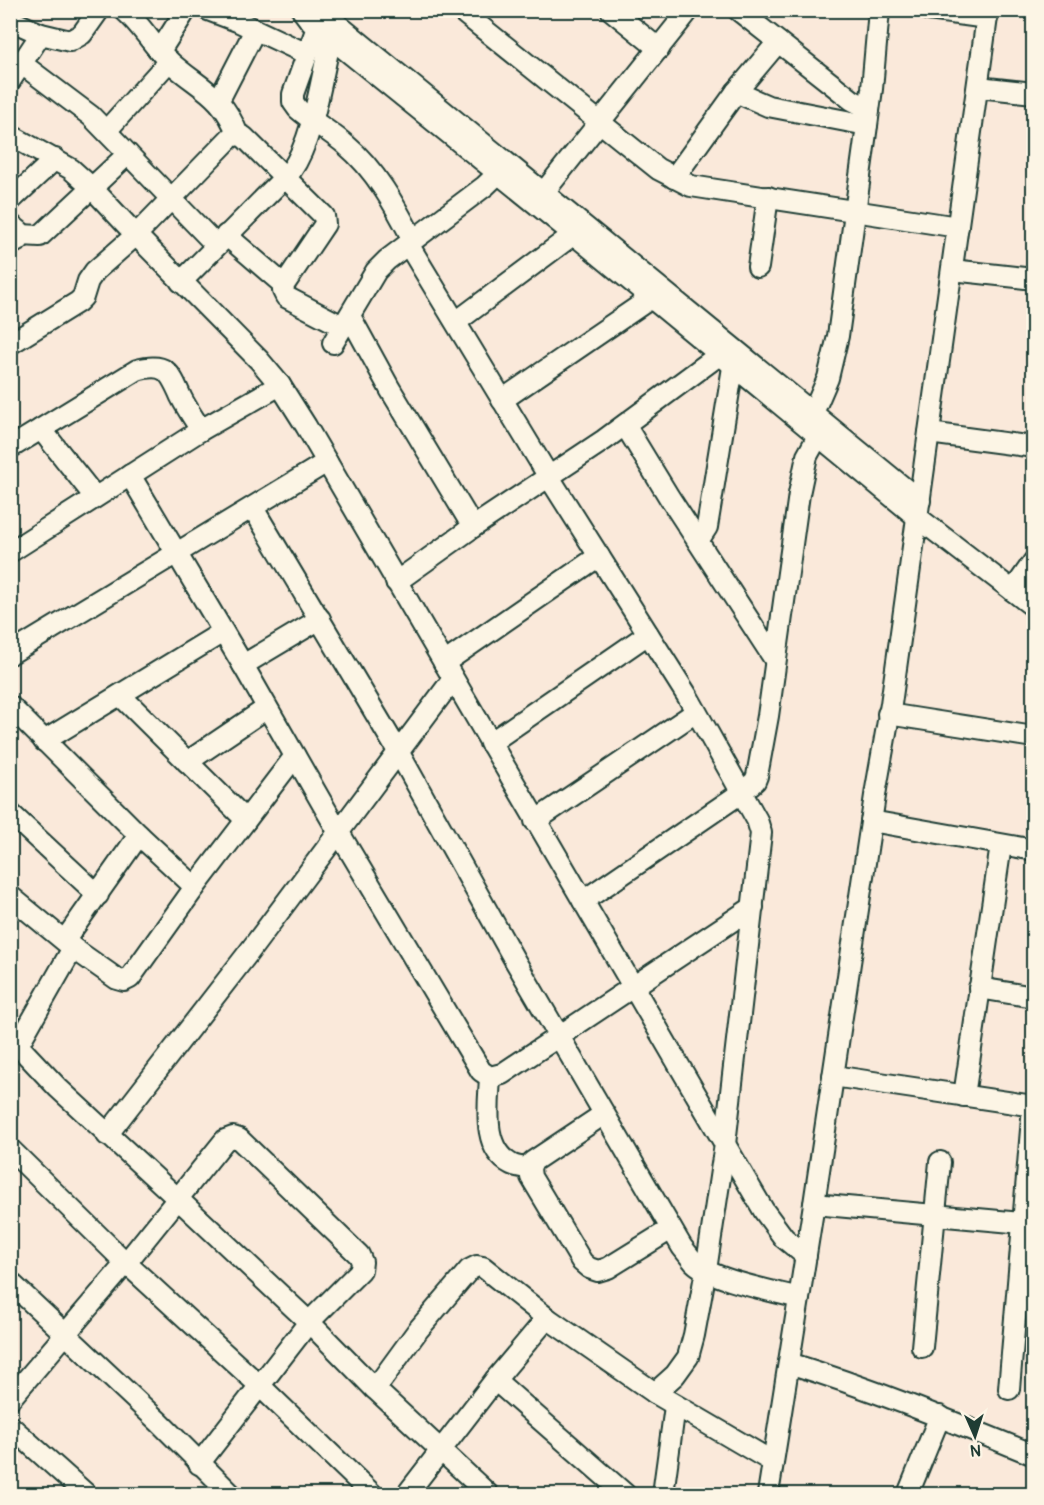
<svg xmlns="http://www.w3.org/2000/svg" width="1044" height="1505" viewBox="0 0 1044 1505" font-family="Pangolin,sans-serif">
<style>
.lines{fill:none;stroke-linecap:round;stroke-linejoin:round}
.minor-casing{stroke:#1f3d34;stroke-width:24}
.minor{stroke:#fcf5e5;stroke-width:20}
</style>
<rect width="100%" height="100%" fill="#fae9da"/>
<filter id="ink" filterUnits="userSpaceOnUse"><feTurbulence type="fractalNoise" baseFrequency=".0167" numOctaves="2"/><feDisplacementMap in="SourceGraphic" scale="12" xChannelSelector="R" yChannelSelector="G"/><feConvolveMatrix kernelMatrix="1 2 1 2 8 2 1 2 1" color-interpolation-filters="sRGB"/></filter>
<g filter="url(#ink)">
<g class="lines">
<defs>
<g id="minor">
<path d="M124,10C142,25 153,47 170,62C200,89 222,93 238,135"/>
<path d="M208,10L237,21L307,54"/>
<path d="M302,10L311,22L587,245L917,517L1034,607"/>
<path d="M320,10L920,501"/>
<path d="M460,10L658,169L691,186L958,227"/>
<path d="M611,10L659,49"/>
<path d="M738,10L852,100L869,109"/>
<path d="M929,10L987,18"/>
<path d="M10,20L41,34L70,41L82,34L99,10"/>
<path d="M317,27L293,94V102L298,109C313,122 331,132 346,145C375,169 396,207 413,240"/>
<path d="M160,51L186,10"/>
<path d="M22,64L91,116L128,154"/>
<path d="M10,81L41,34"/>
<path d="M978,87L1034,93"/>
<path d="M736,92L768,106L867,125"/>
<path d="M219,100L255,30"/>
<path d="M107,130L169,61"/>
<path d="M10,135L71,169L91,187L136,235L259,360L280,385L306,426L764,1211L784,1238L806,1256"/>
<path d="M674,178L736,92L778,42"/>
<path d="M544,192L689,10"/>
<path d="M10,201L55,159"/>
<path d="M10,224L19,231L21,235L19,240L10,245"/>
<path d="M21,235L40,236L128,154L216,245"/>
<path d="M226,235L284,285"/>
<path d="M408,244L549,477L688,697L757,820L761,833L725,1144L706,1270L694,1335L688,1357L675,1375L655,1393"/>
<path d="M758,267L768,197"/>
<path d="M952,270L1034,279"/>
<path d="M181,282L291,171C314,138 321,78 331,38L338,29"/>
<path d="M350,316L390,389L473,527"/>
<path d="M456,322L574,234"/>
<path d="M333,343L376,271L387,260L485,186L507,165"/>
<path d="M10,344L78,302L83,297L88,281L95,271L136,235L231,137L238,135L244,137L324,216L325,224L284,285L283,291L286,297L344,327"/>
<path d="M502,400L651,298"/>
<path d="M813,413L828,378L838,336L872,89L879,10"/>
<path d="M625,425L669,497L775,660"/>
<path d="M41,429L95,497"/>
<path d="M929,433L1034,447"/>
<path d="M10,448L137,370C166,362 170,372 181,397C187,409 194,419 201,430"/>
<path d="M130,475L243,665L338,831L481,1071L490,1077L502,1074L753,907"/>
<path d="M253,508L399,753L514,959L682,1247C686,1252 690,1257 694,1262C712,1280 773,1291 799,1298"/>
<path d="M698,541L707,527L733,367"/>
<path d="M10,552L201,430L280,385"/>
<path d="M396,582L473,527L604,440L719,355"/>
<path d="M1013,591L1034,561"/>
<path d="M10,654L327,462"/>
<path d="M444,663L599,556"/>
<path d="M243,665L320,619"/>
<path d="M120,695L246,820"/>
<path d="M10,706L139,835L195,887"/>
<path d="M888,714L1034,737"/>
<path d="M44,741L223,632"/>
<path d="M490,743L648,634"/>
<path d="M187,762L267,708"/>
<path d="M10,813L98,895"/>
<path d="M535,821L696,712"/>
<path d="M871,821L1034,850"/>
<path d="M10,896L73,948L117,979L124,981L130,978L195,887L295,756"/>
<path d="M583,901L741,793L755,781L757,776L768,716L799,494L807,456L818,436L825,428"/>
<path d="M65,940L139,835"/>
<path d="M979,988L1034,997"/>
<path d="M10,1037L58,1088L177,1198L309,1322L375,1389L488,1494"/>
<path d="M18,1045L73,948"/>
<path d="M833,1076L1034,1106"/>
<path d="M490,1077C489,1104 481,1148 511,1164C516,1167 524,1167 530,1169"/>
<path d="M964,1096L1001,845"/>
<path d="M604,1114L532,1162L530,1169L531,1177L582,1262L589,1268L598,1271L608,1268L671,1229"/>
<path d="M107,1135L249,952L453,679"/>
<path d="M10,1149L126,1263L260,1386L372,1494"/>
<path d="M814,1204L1034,1224"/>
<path d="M10,1282L159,1422L231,1494"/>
<path d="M922,1347L940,1162"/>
<path d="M789,1363C873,1389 953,1422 1034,1455"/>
<path d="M495,1380L625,1494"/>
<path d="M375,1389L418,1330L469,1270L477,1266L483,1267L547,1318L655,1393L773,1462"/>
<path d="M1009,1389L1033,1106"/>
<path d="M10,1399L126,1263L225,1140L233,1137L239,1139L359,1255L362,1262L361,1270L309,1322L199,1464"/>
<path d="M10,1426L86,1494"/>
<path d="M407,1494L495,1380L547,1318"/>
<path d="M663,1494L675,1406"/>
<path d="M768,1494L814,1204L876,789L891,704L988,10"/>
<path d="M908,1494L940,1416"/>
</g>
</defs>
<use href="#minor" class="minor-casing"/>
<use href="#minor" class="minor"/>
</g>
</g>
<rect width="1044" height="1505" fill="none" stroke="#fcf5e5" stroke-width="36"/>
<rect x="18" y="18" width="1008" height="1469" fill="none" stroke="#1f3d34" stroke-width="2" filter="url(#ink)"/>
<g transform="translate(975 1436) rotate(177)" stroke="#fcf5e5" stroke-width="4.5" paint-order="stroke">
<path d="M0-4.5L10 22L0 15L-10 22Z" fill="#1f3d34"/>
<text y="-9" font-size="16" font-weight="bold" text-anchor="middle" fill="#1f3d34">N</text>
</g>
</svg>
